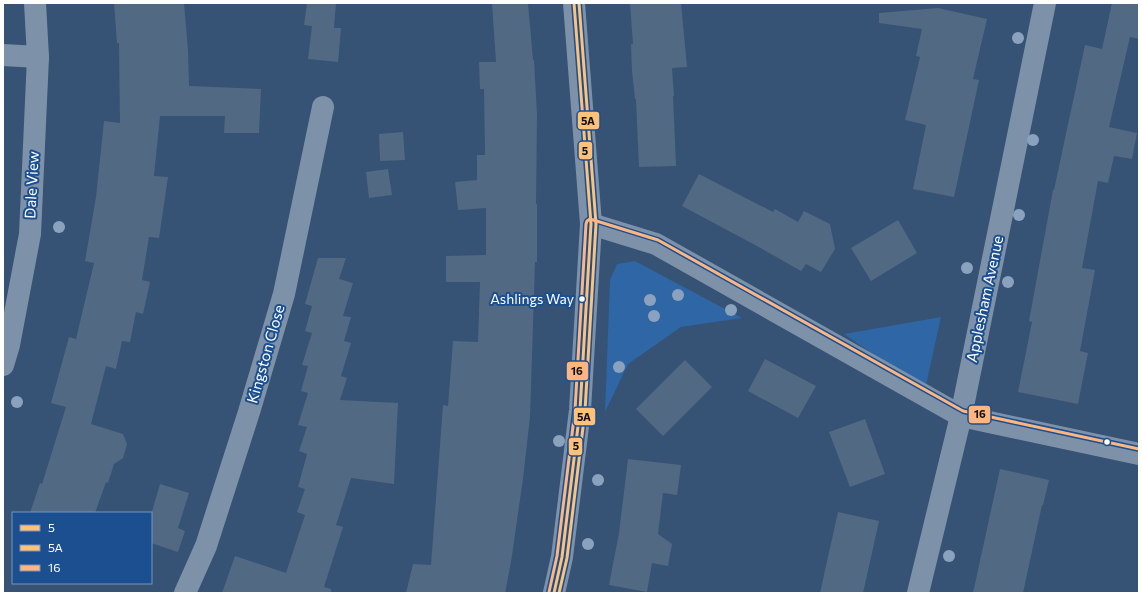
<svg xmlns="http://www.w3.org/2000/svg" width="1142" height="596" viewBox="0 0 1142 596" font-family="Commissioner,sans-serif">
<style>
.green{fill:#2f66a5}
.building{fill:#526984}
.lines{fill:none;stroke-linecap:round;stroke-linejoin:round}
.minor{stroke:#7d92a8;stroke-width:22}
.bus-1-casing{stroke:#1b4f8f;stroke-width:6}
.bus-2-casing{stroke:#1b4f8f;stroke-width:6}
.bus-3-casing{stroke:#1b4f8f;stroke-width:6}
.bus-1{stroke:#fec179;stroke-width:3}
.bus-2{stroke:#fec179;stroke-width:3}
.bus-3{stroke:#ffb580;stroke-width:3}
.tree{fill:#8aa2be}
.bus-dot{fill:#fff;stroke:#1b4f8f;stroke-width:1.5}
.labels{text-anchor:middle;stroke-width:4;stroke-linejoin:round;paint-order:stroke}
.bus-label{font-size:14px;fill:#fff;stroke:#1b4f8f;text-anchor:end}
.street-label{font-size:15px;fill:#fff;stroke:#1b4f8f}
.line-badge{stroke:#1b4f8f;stroke-width:1.5}
.pale-badge-label{font-size:11px;text-anchor:middle;font-weight:bold;fill:#111}
</style>
<rect width="100%" height="100%" fill="#365274"/>
<g class="green">
<path d="M635,261L742,318L681,327L628,364L605,412L610,280L617,264Z"/>
<path d="M941,317L925,390L844,334Z"/>
</g>
<g class="building">
<path d="M114,3H184L188,50L189,86L261,89L259,133H224L225,116H160L154,176L168,177L159,238L149,237L142,280L150,282L143,314L136,312L130,342L122,341L116,369L106,366L91,424L123,434L127,444L123,458L114,464L108,483L106,482L95,513H30L40,483L42,484L66,407L51,403L69,337L76,339L94,263L85,261L96,197L104,121L120,123L119,43H117Z"/>
<path d="M307,3H336L334,28H341L338,62L308,59L312,26L319,27L304,25Z"/>
<path d="M492,3H528L533,60H534L537,114L536,204H537V262H535L530,417L523,479L511,562L505,593H406L413,564L431,565L443,405L448,406L453,341L478,342L480,282H446V256L486,255V208L458,210L455,182L477,180V155H485L484,89H480L479,62H496Z"/>
<path d="M630,3H681L687,67L672,68L674,96H673L676,166L639,167L636,99H635L632,71L631,44H633Z"/>
<path d="M1112,3H1139V39L1130,37L1109,127L1137,133L1132,159L1114,156L1108,183L1098,181L1082,268L1095,270L1080,351L1088,353L1078,404L1018,392L1032,322L1029,321L1053,190H1054L1085,45L1102,49Z"/>
<path d="M938,8L987,19L973,79L979,80L954,197L913,189L926,125L905,120L920,57L916,56L922,29L879,23V13Z"/>
<path d="M403,132L405,160L380,161L379,134Z"/>
<path d="M388,169L392,195L369,198L366,172Z"/>
<path d="M699,174L773,212L775,209L798,222L804,211L830,224L835,249L821,272L806,264L801,271L755,245L682,206Z"/>
<path d="M898,220L917,253L871,281L851,248Z"/>
<path d="M318,258H346L339,279L353,283L343,316L351,317L344,341L351,343L341,376L347,378L340,400L398,403L394,484L351,478L336,525L343,527L324,587L331,589V593H222L235,556L286,573L305,515L297,512L305,489L298,487L307,454L299,451L307,427L298,425L308,393L301,391L308,366L302,365L312,333L305,331L312,306L305,304Z"/>
<path d="M765,359L816,386L798,418L748,391Z"/>
<path d="M685,360L712,387L663,436L636,409Z"/>
<path d="M865,419L885,474L850,487L829,432Z"/>
<path d="M628,459L681,465L677,495L663,493L658,534L672,544L668,566L652,563L647,592L609,585L619,533Z"/>
<path d="M1000,469L1049,480L1043,505H1042L1023,593H973Z"/>
<path d="M160,484L189,493L178,528L185,531L178,552L151,543V515Z"/>
<path d="M838,512L879,521L863,593H820Z"/>
</g>
<g class="lines">
<g class="minor">
<path d="M3,55L38,57"/>
<path d="M591,224L656,244L961,416L1139,454"/>
<path d="M3,365L9,345L30,234L38,57L35,3"/>
<path d="M185,593L206,546L249,412L284,294L323,107"/>
<path d="M554,593L562,557L580,410L591,224L574,3"/>
<path d="M918,593L961,416L1045,3"/>
</g>
<defs>
<path id="bus-1" d="M554,593L562,557L580,410L591,224L574,3"/>
<path id="bus-2" d="M559,593L567,558L585,411L596,224L579,3"/>
<path id="bus-3" d="M549,592L557,556L575,410L586,224L587,221L590,219L658,240L963,411L1139,449"/>
</defs>
<use href="#bus-1" class="bus-1-casing"/>
<use href="#bus-2" class="bus-2-casing"/>
<use href="#bus-3" class="bus-3-casing"/>
<use href="#bus-1" class="bus-1"/>
<use href="#bus-2" class="bus-2"/>
<use href="#bus-3" class="bus-3"/>
</g>
<g class="tree">
<circle cx="1018" cy="38" r="6"/>
<circle cx="1033" cy="140" r="6"/>
<circle cx="1019" cy="215" r="6"/>
<circle cx="59" cy="227" r="6"/>
<circle cx="967" cy="268" r="6"/>
<circle cx="1008" cy="282" r="6"/>
<circle cx="678" cy="295" r="6"/>
<circle cx="650" cy="300" r="6"/>
<circle cx="731" cy="310" r="6"/>
<circle cx="654" cy="316" r="6"/>
<circle cx="619" cy="367" r="6"/>
<circle cx="17" cy="402" r="6"/>
<circle cx="559" cy="441" r="6"/>
<circle cx="598" cy="480" r="6"/>
<circle cx="588" cy="544" r="6"/>
<circle cx="949" cy="556" r="6"/>
</g>
<g class="bus-dot">
<circle cx="582" cy="299" r="3.5"/>
<circle cx="1107" cy="442" r="3.5"/>
</g>
<g class="labels">
<g class="bus-label">
<text x="574" y="304">Ashlings Way</text>
</g>
<g class="street-label">
<text transform="translate(32 185) rotate(-87)" y="5">Dale View</text>
<text transform="translate(985 299) rotate(-78)" y="5">Applesham Avenue</text>
<text transform="translate(266 354) rotate(-74)" y="5">Kingston Close</text>
</g>
</g>
<g class="line-badge">
<rect x="577" y="111" width="23" height="19" rx="4" fill="#fec179"/>
<rect x="578" y="141" width="15" height="19" rx="4" fill="#fec179"/>
<rect x="566" y="361" width="23" height="20" rx="4" fill="#ffb580"/>
<rect x="968" y="405" width="23" height="19" rx="4" fill="#ffb580"/>
<rect x="573" y="407" width="23" height="19" rx="4" fill="#fec179"/>
<rect x="568" y="437" width="15" height="19" rx="4" fill="#fec179"/>
</g>
<g class="pale-badge-label">
<text x="588" y="125">5A</text>
<text x="585" y="155">5</text>
<text x="577" y="375">16</text>
<text x="980" y="418">16</text>
<text x="584" y="421">5A</text>
<text x="576" y="450">5</text>
</g>
<rect width="1142" height="596" fill="none" stroke="#ffffff" stroke-width="8"/>
<rect x="12" y="512" width="140" height="72" fill="#1b4f8f" stroke="#7695bc"/>
<rect x="20" y="525" width="20" height="6" fill="#fec179" stroke="#7695bc"/>
<text x="48" y="532" font-size="12" fill="#ffffff">5</text>
<rect x="20" y="545" width="20" height="6" fill="#fec179" stroke="#7695bc"/>
<text x="48" y="552" font-size="12" fill="#ffffff">5A</text>
<rect x="20" y="565" width="20" height="6" fill="#ffb580" stroke="#7695bc"/>
<text x="48" y="572" font-size="12" fill="#ffffff">16</text>
</svg>
